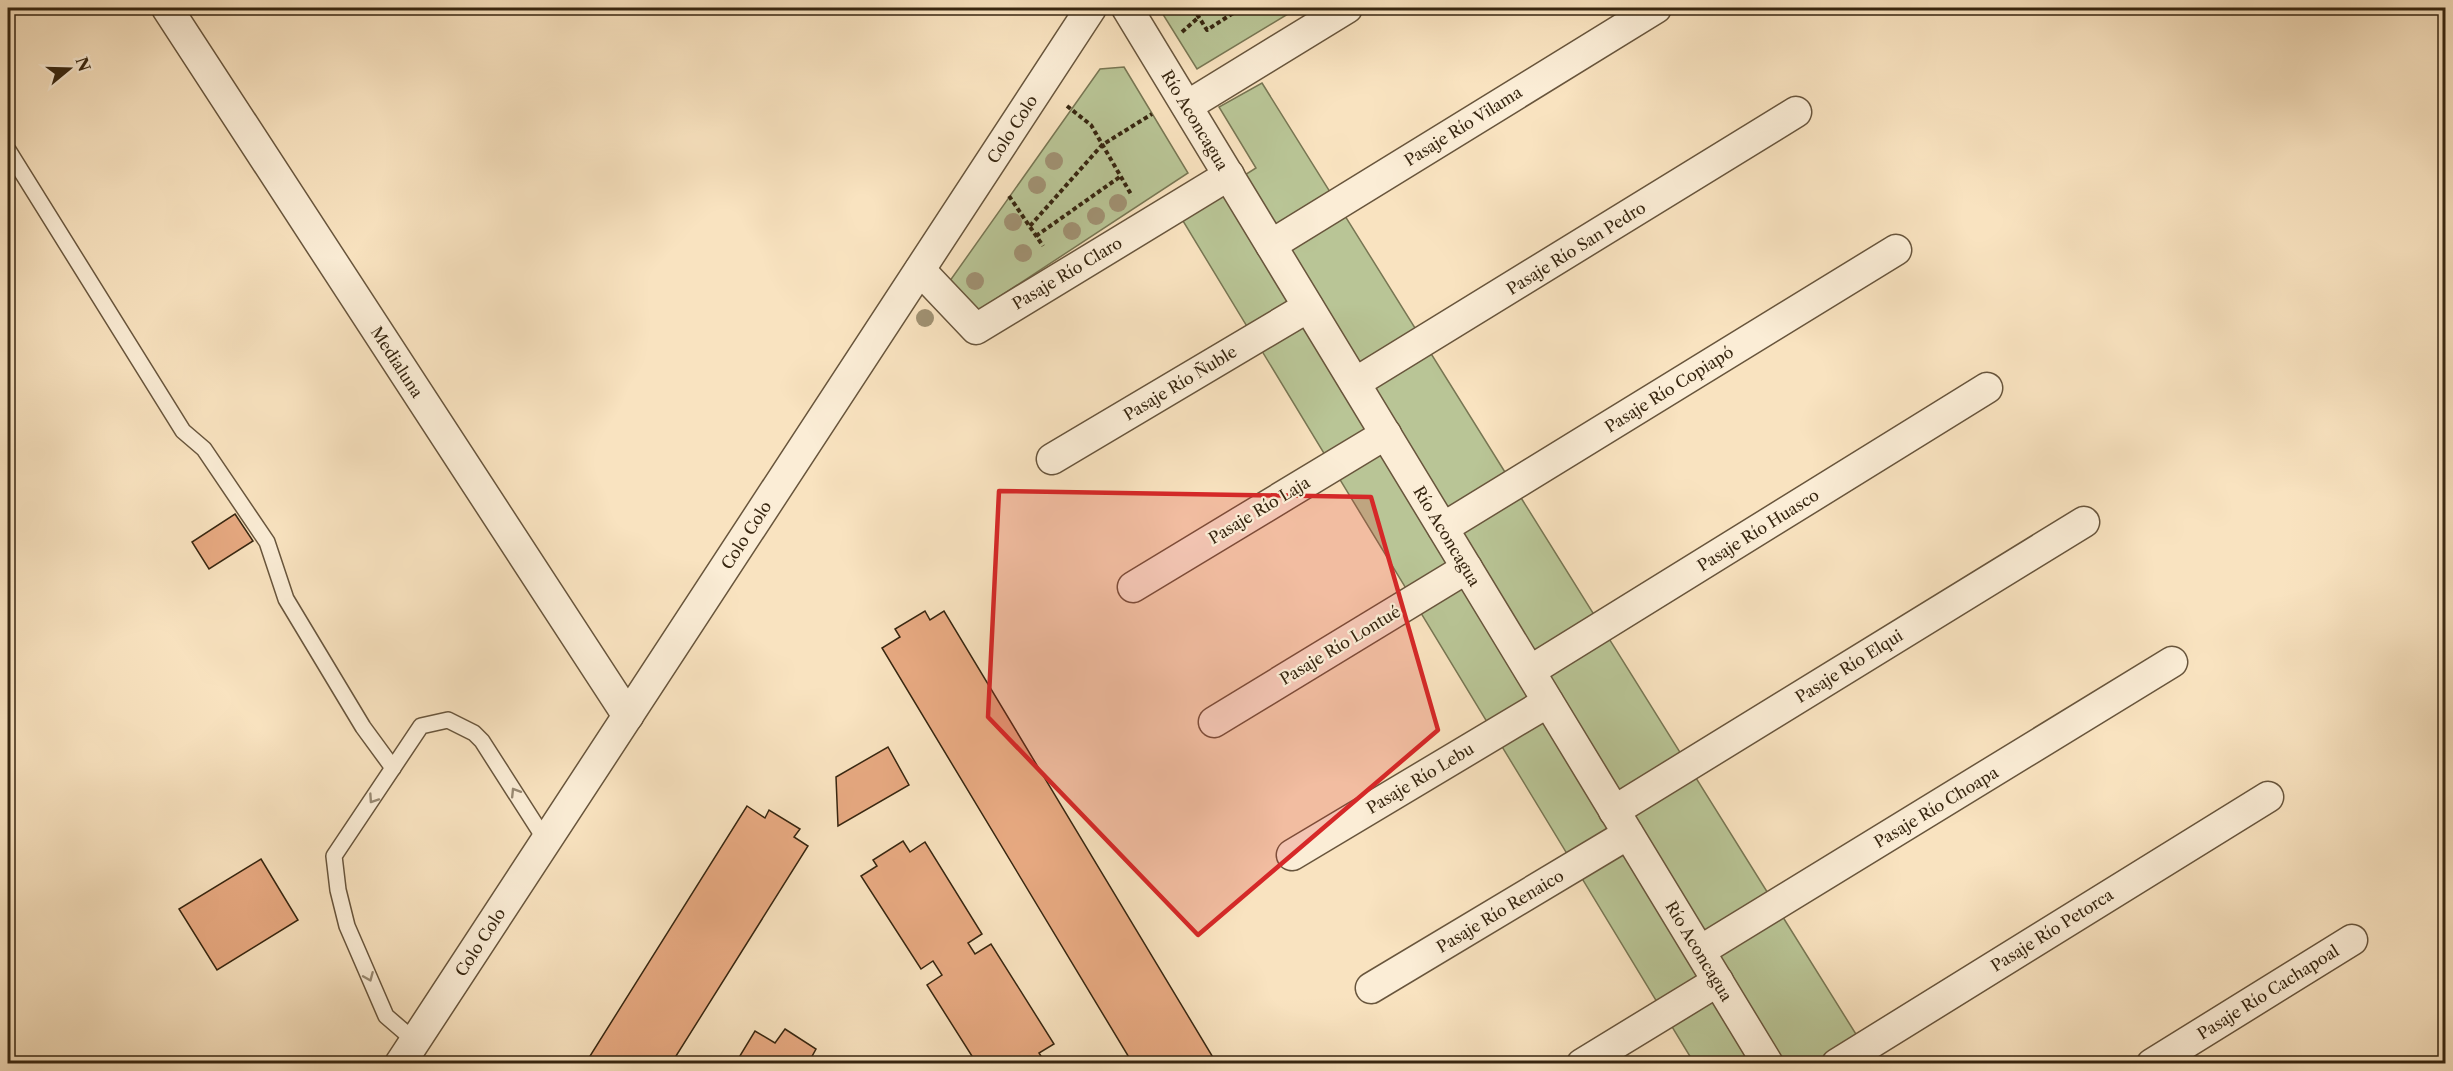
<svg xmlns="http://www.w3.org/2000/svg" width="2453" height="1071" viewBox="0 0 2453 1071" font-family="'Libre Caslon Text',serif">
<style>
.green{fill:#b9c596;stroke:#787653;stroke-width:1.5}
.building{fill:#e8aa82;stroke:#372610;stroke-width:1.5}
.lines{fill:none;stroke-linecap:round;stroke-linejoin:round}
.lane-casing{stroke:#68553c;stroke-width:18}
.street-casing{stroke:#68553c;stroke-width:33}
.path{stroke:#372610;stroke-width:4;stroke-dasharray:4.5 3;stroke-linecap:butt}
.lane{stroke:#fbedd6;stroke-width:15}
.street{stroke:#fbedd6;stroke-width:30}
.tree{fill:#a09172}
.oneway{stroke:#998a73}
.marked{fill:#d62828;fill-opacity:0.2;stroke:#d62828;stroke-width:4.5;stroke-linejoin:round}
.labels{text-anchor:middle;stroke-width:4.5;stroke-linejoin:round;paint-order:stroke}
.street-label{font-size:16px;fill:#372610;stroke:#fbedd6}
</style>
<rect width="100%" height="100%" fill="#f9e3c0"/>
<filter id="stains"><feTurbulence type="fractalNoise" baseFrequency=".00333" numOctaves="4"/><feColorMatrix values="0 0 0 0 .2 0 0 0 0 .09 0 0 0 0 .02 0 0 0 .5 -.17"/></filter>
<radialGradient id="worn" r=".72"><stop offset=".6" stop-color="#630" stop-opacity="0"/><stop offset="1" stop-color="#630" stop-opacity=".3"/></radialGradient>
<g class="green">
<path d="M1159,8H1298L1197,69Z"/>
<path d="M1124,67L1188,173L973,314L947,285L1100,69Z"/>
<path d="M1262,83L1874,1063H1694L1180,216L1256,168L1219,107Z"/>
</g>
<g class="building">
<path d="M235,514L253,541L209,569L192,542Z"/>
<path d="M925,611L930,620L944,611L1217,1064H1133L882,648L900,637L895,629Z"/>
<path d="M888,747L909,785L838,826L836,777Z"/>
<path d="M747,806L765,818L769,810L800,829L794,837L808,846L671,1064H585Z"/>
<path d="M903,841L910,852L925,842L982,934L968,943L975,954L991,944L1054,1044L1039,1053L1041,1056L1030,1064H977L927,985L942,975L933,961L921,969L861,876L877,866L873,860Z"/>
<path d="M261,859L298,920L217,970L179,909Z"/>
<path d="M785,1029L816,1049L810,1060L817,1064H735L755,1031L775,1043Z"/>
</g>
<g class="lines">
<defs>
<g id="lane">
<path d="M8,150L183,431L204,449L267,542L286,599L363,727L393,768"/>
<path d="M415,1041L386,1016L347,926L338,890L334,856L421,726L448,720L474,733L482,741L546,841"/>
</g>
<g id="street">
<path d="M167,8L628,716"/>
<path d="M1127,8L1768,1064"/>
<path d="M1187,106L1347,8"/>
<path d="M1271,245L1656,8"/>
<path d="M920,270L976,329L1229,175"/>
<path d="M1355,383L1796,112"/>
<path d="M1052,459L1308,307"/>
<path d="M1443,528L1896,250"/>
<path d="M1133,587L1386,434"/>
<path d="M1530,671L1987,388"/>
<path d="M1214,722L1467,568"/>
<path d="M1614,811L2084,522"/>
<path d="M1292,855L1548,702"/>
<path d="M1700,951L2172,662"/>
<path d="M1371,988L1628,834"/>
<path d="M400,1064L1091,8"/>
<path d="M1582,1064L1718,981"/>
<path d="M1837,1064L2268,797"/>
<path d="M2152,1064L2352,940"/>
</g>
</defs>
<use href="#lane" class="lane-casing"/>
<use href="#street" class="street-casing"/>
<g class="path">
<path d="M1193,8L1207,30L1241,8"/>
<path d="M1182,32L1199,17"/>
<path d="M1067,106L1091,125L1132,196"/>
<path d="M1009,196L1043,246"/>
<path d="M1030,226L1102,145L1152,114"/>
<path d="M1036,236L1121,176"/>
</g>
<use href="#lane" class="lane"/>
<use href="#street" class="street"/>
</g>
<g class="tree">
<circle cx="1054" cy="161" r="9"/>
<circle cx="1037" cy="185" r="9"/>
<circle cx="1118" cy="203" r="9"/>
<circle cx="1096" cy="216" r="9"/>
<circle cx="1013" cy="222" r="9"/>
<circle cx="1072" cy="231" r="9"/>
<circle cx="1023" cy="253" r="9"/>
<circle cx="975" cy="281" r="9"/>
<circle cx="925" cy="318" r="9"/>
</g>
<defs><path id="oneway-chevron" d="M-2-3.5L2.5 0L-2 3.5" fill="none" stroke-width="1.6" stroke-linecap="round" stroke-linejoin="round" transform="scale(1.5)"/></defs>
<g class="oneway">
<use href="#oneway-chevron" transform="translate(515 792) rotate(-122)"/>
<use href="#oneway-chevron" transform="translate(373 799) rotate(124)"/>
<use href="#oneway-chevron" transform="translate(369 977) rotate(67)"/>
</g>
<path class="marked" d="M999,491L1371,497L1438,730L1198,935L988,717Z"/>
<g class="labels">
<g class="street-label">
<text transform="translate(1195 120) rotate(59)" y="6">Río Aconcagua</text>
<text transform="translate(1463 126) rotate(-32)" y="6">Pasaje Río Vilama</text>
<text transform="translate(1012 129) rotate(-57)" y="6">Colo Colo</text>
<text transform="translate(1576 248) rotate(-32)" y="6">Pasaje Río San Pedro</text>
<text transform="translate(1067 273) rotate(-31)" y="6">Pasaje Río Claro</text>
<text transform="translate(397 362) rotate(57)" y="6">Medialuna</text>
<text transform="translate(1180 383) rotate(-31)" y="6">Pasaje Río Ñuble</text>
<text transform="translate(1669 389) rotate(-32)" y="6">Pasaje Río Copiapó</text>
<text transform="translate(1259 510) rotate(-31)" y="6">Pasaje Río Laja</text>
<text transform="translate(1758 530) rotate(-32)" y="6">Pasaje Río Huasco</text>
<text transform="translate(746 535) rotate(-57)" y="6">Colo Colo</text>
<text transform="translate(1447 536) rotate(59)" y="6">Río Aconcagua</text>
<text transform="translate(1340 645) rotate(-31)" y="6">Pasaje Río Lontué</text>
<text transform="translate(1849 666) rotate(-32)" y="6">Pasaje Río Elqui</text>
<text transform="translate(1420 778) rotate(-31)" y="6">Pasaje Río Lebu</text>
<text transform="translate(1936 807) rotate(-31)" y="6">Pasaje Río Choapa</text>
<text transform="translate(1500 911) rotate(-31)" y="6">Pasaje Río Renaico</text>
<text transform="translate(2052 930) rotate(-32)" y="6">Pasaje Río Petorca</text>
<text transform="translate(480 942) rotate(-57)" y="6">Colo Colo</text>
<text transform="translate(1699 951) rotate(59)" y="6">Río Aconcagua</text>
<text transform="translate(2268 992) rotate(-32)" y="6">Pasaje Río Cachapoal</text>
</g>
</g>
<rect width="2453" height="1071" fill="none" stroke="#f9e3c0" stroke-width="30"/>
<rect x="9" y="9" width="2435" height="1053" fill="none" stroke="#372610" stroke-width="3"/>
<rect x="15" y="15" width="2423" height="1041" fill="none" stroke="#372610" stroke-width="1.5"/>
<g transform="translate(69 69) rotate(71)" stroke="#fbedd6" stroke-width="4.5" paint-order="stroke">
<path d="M0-4.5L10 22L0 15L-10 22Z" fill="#372610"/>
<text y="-9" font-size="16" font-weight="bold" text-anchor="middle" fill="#372610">N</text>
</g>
<rect width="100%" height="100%" filter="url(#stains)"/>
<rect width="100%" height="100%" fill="url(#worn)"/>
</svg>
